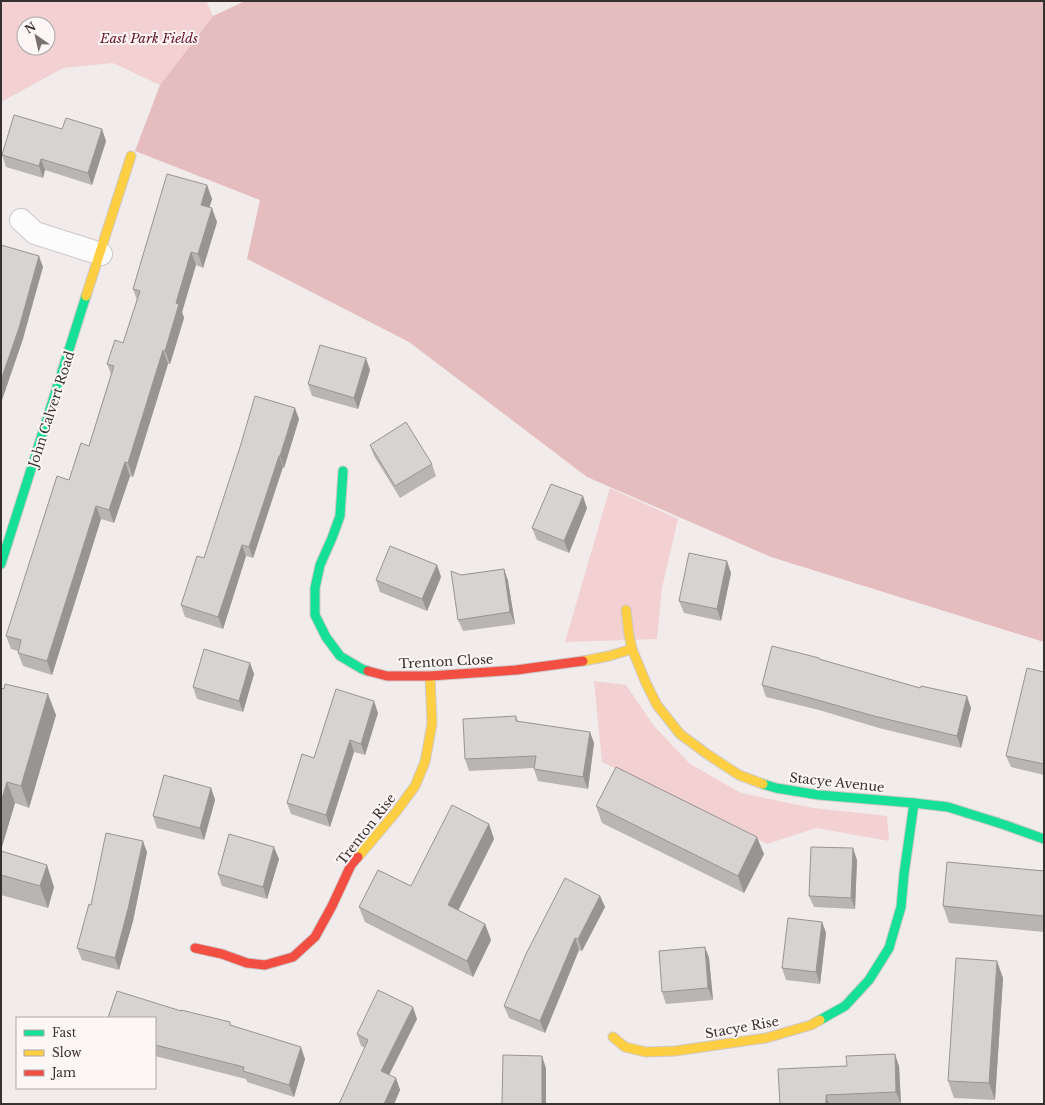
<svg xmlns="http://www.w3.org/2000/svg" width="1045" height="1105" viewBox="0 0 1045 1105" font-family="'Libre Baskerville',serif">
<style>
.green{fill:#f3d0d1;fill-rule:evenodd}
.forest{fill:#e6bdbe}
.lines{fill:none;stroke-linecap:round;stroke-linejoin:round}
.street-casing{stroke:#cec9c9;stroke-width:24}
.fast-casing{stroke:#cec9c9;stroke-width:11}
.slow-casing{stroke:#cec9c9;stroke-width:11}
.jam-casing{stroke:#cec9c9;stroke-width:11}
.street{stroke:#fdfcfc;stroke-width:22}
.fast{stroke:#16e098;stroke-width:9}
.slow{stroke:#ffcf43;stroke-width:9}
.jam{stroke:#f24e42;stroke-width:9}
.wall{fill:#bab5b5}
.shaded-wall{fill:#979494}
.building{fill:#d8d3d3;stroke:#979494}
.labels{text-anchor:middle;stroke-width:4;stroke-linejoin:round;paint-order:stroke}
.park-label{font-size:13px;font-style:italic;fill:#610f1f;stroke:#fdf6f6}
.street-label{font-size:13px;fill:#363131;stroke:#fdf6f6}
</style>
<rect width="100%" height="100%" fill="#f1ebeb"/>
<g class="green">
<path d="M1,1H206L213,16L160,85L113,63L63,68L1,102ZM24,24H48V48H24Z"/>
<path d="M610,488L678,519L662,588L657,639L565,642Z"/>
<path d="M594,681L626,685L654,726L690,764L741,793L813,808L887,816L889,841L816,828L767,844L602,762Z"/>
</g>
<path class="forest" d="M245,1H1044V642L771,557L587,477L409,342L247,259L260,200L135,151L160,85L213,16Z"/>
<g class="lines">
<defs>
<path id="street" d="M21,220L35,233L101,254"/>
<g id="fast">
<path d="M343,471L340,516L332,538L320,565L315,588V615L326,637L340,656L362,669L368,671"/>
<path d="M1,564L86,296"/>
<path d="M763,784L776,788L819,795L914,803L948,807L1005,825L1044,839"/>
<path d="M820,1020L845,1006L869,980L889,948L901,907L904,874L914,803"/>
</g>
<g id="slow">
<path d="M86,296L131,156"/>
<path d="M626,610L629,635L632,649L646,683L657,705L680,734L707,754L739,775L763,784"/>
<path d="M583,661L609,656L632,649"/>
<path d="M358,857L396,812L415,786L425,762L432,724L430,676"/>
<path d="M613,1037L625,1047L646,1052L675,1051L766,1038L811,1025L820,1020"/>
</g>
<g id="jam">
<path d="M368,671L387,676H430L516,670L583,661"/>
<path d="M195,948L222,954L247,963L265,965L293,957L315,937L332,906L351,865L358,857"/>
</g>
</defs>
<use href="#street" class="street-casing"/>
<use href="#fast" class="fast-casing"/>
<use href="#slow" class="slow-casing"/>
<use href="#jam" class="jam-casing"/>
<use href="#street" class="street"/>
<use href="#fast" class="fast"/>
<use href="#slow" class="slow"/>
<use href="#jam" class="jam"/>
</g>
<g class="wall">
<path d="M62,129L106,141L92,185L45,170L43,178L6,167L2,155Z"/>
<path d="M207,185L212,199L209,207L217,222L203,268L196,265L182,312L184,318L170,364H168L133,477L130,476L114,523L101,519L52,675L23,666L18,653V651L11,649L6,636L69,480L89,446L111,374L107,364L123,343L137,300L133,289Z"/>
<path d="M370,370L358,409L312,396L308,384Z"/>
<path d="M299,419L284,468L283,467L253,558L246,556L223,629L185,617L181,605L204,558Z"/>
<path d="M370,445L432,464L436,476L400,498L374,456Z"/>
<path d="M587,508L569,553L537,540L532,528Z"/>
<path d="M437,565L441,577L427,611L380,592L376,580Z"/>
<path d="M504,569L508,581L515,624L463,631L458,620L461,575Z"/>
<path d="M731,573L721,621L684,613L679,601Z"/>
<path d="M820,659L971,708L961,748L879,728L819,710L766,697L762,685Z"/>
<path d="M250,663L254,674L243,712L197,699L193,687Z"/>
<path d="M1044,672V775L1011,767L1006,756Z"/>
<path d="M1,688L56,715L29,808L15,803L1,850Z"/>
<path d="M378,713L365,755L354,752L330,827L291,814L287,803L314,758Z"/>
<path d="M516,716L518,721L594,743L588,789L538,781L534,769V768L469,771L465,759Z"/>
<path d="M211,788L215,800L204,840L157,828L153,816Z"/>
<path d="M596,806L764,854L744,893L602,823Z"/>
<path d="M489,824L494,839L458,910L485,924L491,940L473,977L365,922L359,907L411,886Z"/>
<path d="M1,851L54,887L48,908L1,895Z"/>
<path d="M147,852L133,921L119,970L82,960L77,948L91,905Z"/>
<path d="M279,859L267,899L222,886L218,874Z"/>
<path d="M857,860L855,909L814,907L809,896Z"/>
<path d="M1044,871V932L949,923L943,906Z"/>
<path d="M600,896L605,907L582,951L579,950L545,1033L509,1018L504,1006Z"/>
<path d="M822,922L826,933L820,984L786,980L782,968Z"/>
<path d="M705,947L709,958L713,1000L666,1004L662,992Z"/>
<path d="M1003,978L995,1100L954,1098L948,1081Z"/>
<path d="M181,1011L232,1025L305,1059L294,1097L247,1082L246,1079L155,1056V1018Z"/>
<path d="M417,1019L389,1075L396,1078L400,1090L394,1104H339L365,1048L361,1046L357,1034Z"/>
<path d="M899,1066L901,1104H780Z"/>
</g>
<g class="shaded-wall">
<path d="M102,129L106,141L92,185L88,173Z"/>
<path d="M41,159L45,170L43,178L39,166Z"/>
<path d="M207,185L212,199L206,219L201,205Z"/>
<path d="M212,208L217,222L203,268L198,254Z"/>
<path d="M191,252L196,265L182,312L184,318L170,364L165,351L176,303Z"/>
<path d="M39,256L43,267L23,339L1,403V380Z"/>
<path d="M163,350L168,364L133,477L128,463Z"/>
<path d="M366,358L370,370L358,409L354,398Z"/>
<path d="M295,408L299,419L284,468L280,456Z"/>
<path d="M279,456L283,467L253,558L249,547Z"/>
<path d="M125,462L130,476L114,523L109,510Z"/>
<path d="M583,496L587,508L569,553L564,541Z"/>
<path d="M96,506L101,519L52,675L47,661Z"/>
<path d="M242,545L246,556L223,629L218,617Z"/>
<path d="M727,561L731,573L721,621L717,609Z"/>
<path d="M437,565L441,577L427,611L422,599Z"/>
<path d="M504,569L508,581L515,624L510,612Z"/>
<path d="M250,663L254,674L243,712L239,701Z"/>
<path d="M48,694L56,715L29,808L21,786Z"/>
<path d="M967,696L971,708L961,748L957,736Z"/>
<path d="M374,701L378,713L365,755L361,744Z"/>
<path d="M590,732L594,743L588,789L583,777Z"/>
<path d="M350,740L354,752L330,827L326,815Z"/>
<path d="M7,782L15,803L1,850V802Z"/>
<path d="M211,788L215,800L204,840L200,828Z"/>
<path d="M489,824L494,839L453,921L448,905Z"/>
<path d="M757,837L764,854L744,893L738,876Z"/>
<path d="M143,841L147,852L133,921L119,970L115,958Z"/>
<path d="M274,847L279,859L267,899L263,887Z"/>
<path d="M853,848L857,860L855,909L851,898Z"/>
<path d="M47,865L54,887L48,908L40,886Z"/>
<path d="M600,896L605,907L582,951L578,939Z"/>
<path d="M822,922L826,933L820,984L816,972Z"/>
<path d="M485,924L491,940L473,977L467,961Z"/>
<path d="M575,938L579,950L545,1033L540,1021Z"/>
<path d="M705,947L709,958L713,1000L708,988Z"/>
<path d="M997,961L1003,978L995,1100L989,1083Z"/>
<path d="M413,1007L417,1019L385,1083L381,1071Z"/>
<path d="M301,1047L305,1059L294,1097L289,1085Z"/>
<path d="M895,1054L899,1066L901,1104L896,1092Z"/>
<path d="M542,1056L546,1068V1104H542Z"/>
<path d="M396,1078L400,1090L394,1104H384Z"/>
<path d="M826,1095L829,1104H826Z"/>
</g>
<g class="building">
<path d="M14,115L62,129L66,118L102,129L88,173L41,159L39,166L2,155Z"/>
<path d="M167,174L207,185L201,205L212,208L198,254L191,252L176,303L179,304L165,351L163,350L128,463L125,462L109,510L96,506L47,661L18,653L21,640L6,636L57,476L69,480L81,443L89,446L114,366L107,364L115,340L123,343L140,291L133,289Z"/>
<path d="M1,245L39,256L19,328L1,380Z"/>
<path d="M320,345L366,358L354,398L308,384Z"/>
<path d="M255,396L295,408L280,456H279L249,547L242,545L218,617L181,605L197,556L204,558L241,444Z"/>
<path d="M406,422L432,464L395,486L370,445Z"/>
<path d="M551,484L583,496L564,541L532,528Z"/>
<path d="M390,546L437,565L422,599L376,580Z"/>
<path d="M689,553L727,561L717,609L679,601Z"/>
<path d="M504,569L510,612L458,620L451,571L461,575Z"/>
<path d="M772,646L819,658V659L920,688L921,686L967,696L957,736L874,716L814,699L762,685Z"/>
<path d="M204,649L250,663L239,701L193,687Z"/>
<path d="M1027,668L1044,672V764L1006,756Z"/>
<path d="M5,684L48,694L21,786L7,782L1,802V688L4,689Z"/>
<path d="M336,689L374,701L361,744L350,740L326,815L287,803L302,754L314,758Z"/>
<path d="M516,716V721L590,732L583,777L534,769L536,756L465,759L463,719Z"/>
<path d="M616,767L757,837L738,876L596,806Z"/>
<path d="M164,775L211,788L200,828L153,816Z"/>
<path d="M452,805L489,824L448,905L485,924L467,961L359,907L378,870L411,886Z"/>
<path d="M106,833L143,841L128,909L115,958L77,948L89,904L91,905Z"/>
<path d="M229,834L274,847L263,887L218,874Z"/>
<path d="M811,847L853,848L851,898L809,896Z"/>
<path d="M1,851L47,865L40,886L1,875Z"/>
<path d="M947,862L1044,871V916L943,906Z"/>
<path d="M565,878L600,896L578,939L575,938L540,1021L504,1006L526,954Z"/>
<path d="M788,918L822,922L816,972L782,968Z"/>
<path d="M705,947L708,988L662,992L659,951Z"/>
<path d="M956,958L997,961L989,1083L948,1081Z"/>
<path d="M378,990L413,1007L381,1071L396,1078L384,1104H339L368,1040L357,1034Z"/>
<path d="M117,991L181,1011V1010L230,1022V1025L301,1047L289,1085L243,1071L244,1067L155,1045V1018H108Z"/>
<path d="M895,1054L896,1092L826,1095V1104H780L778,1069L847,1066L846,1056Z"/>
<path d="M503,1055L542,1056V1104H502Z"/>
</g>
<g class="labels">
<g class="park-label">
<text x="149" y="43">East Park Fields</text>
</g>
<g class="street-label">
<text transform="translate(51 409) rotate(-72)" y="5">John Calvert Road</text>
<text transform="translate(446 661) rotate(-3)" y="5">Trenton Close</text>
<text transform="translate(837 782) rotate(6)" y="5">Stacye Avenue</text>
<text transform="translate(366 829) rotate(-52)" y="5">Trenton Rise</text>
<text transform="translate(742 1027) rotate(-10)" y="5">Stacye Rise</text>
</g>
</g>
<rect width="1045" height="1105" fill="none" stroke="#363131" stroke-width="4"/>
<rect x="16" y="1017" width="140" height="72" fill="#fdf6f6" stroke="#ada7a7"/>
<rect x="24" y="1030" width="20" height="6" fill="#16e098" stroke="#ada7a7"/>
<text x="52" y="1037" font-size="12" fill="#363131">Fast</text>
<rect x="24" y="1050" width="20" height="6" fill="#ffcf43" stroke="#ada7a7"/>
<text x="52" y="1057" font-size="12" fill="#363131">Slow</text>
<rect x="24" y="1070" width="20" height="6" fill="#f24e42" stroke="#ada7a7"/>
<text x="52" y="1077" font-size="12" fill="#363131">Jam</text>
<g transform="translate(36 36) rotate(326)"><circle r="19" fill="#fdf6f6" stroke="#ada7a7"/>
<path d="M0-3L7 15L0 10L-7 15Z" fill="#777272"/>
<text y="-6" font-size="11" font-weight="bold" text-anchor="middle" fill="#363131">N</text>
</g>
</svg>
